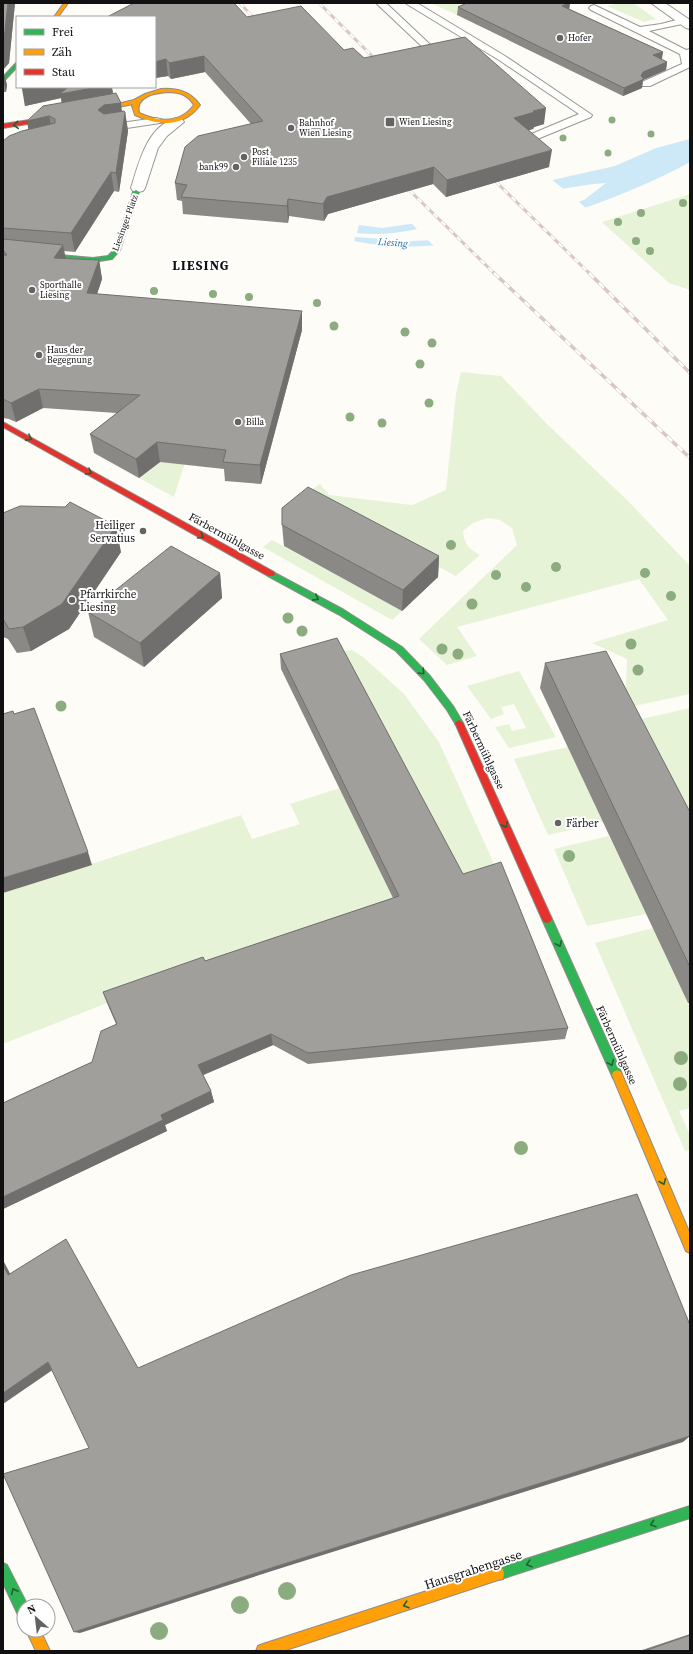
<svg xmlns="http://www.w3.org/2000/svg" width="693" height="1654" viewBox="0 0 693 1654" font-family="'Source Serif 4',serif">
<style>
.green{fill:#e7f3d7}
.water{fill:#cde8f7}
.pier{fill:#fdfcf7}
.lines{fill:none;stroke-linecap:round;stroke-linejoin:round}
.lane-casing{stroke:#979795;stroke-width:2}
.street-casing{stroke:#979795;stroke-width:2}
.fast-casing{stroke:#8e8d8b;stroke-width:2}
.slow-casing{stroke:#8e8d8b;stroke-width:2}
.jam-casing{stroke:#8e8d8b;stroke-width:2}
.lane{fill:#fffffe;fill-rule:evenodd}
.street{fill:#fffffe;fill-rule:evenodd}
.fast{fill:#30b455;fill-rule:evenodd}
.slow{fill:#ff9f0a;fill-rule:evenodd}
.jam{fill:#e5322d;fill-rule:evenodd}
.rail-far1-casing{stroke:#d9c6c7;stroke-width:3}
.rail-casing{stroke:#d9c6c7;stroke-width:3.5}
.rail-far1{stroke:#fff;stroke-width:2;stroke-dasharray:5.5;stroke-linecap:butt}
.rail{stroke:#fff;stroke-width:2.5;stroke-dasharray:7;stroke-linecap:butt}
.tree{fill:#8cac80}
.wall{fill:#8a8986}
.shaded-wall{fill:#716f6d}
.building{fill:#a19f9c;stroke:#716f6d}
.oneway{stroke:#206233}
.poi-dot{fill:#646362;stroke:#fff;stroke-width:1.5}
.labels{text-anchor:middle;stroke-width:4;stroke-linejoin:round;paint-order:stroke}
.far-poi-label{font-size:9px;fill:#111;stroke:#fff;text-anchor:start}
.far-street-label{font-size:9px;fill:#111;stroke:#fff}
.far-water-label{font-size:10px;font-style:italic;fill:#1768a6;stroke:#fff}
.poi-label{font-size:11px;fill:#111;stroke:#fff;text-anchor:start}
.street-label{font-size:11px;fill:#111;stroke:#fff}
.far-district-label{font-size:13px;font-weight:bold;letter-spacing:1px;fill:#111;stroke:#fff}
.near-street-label{font-size:13px;fill:#111;stroke:#fff}
</style>
<rect width="100%" height="100%" fill="#fdfcf7"/>
<g class="green">
<path d="M431,3H479L482,5L457,15Z"/>
<path d="M620,3H633L656,19L644,22L607,6Z"/>
<path d="M690,194V290L669,283L602,222Z"/>
<path d="M229,324L174,497L139,478L154,467Z"/>
<path d="M461,372L501,376L548,425L628,501L690,566V694L625,708L627,659L592,643L668,620L639,579L457,627L477,656L447,665L419,639L517,545L512,528L500,520L488,518L473,523L463,531C464,544 469,549 480,555L456,576L303,496L320,484L329,495L412,505L446,490L456,394Z"/>
<path d="M272,540L402,611L392,620L263,547Z"/>
<path d="M352,650L363,657L404,694L439,742L499,875L461,887L337,652Z"/>
<path d="M519,671L556,737L509,748L495,727L509,724L512,731L526,728L514,704L501,707L504,714L491,719L467,686Z"/>
<path d="M690,708V852L624,723Z"/>
<path d="M568,747L603,822L548,835L514,759Z"/>
<path d="M340,788L398,908L205,969L107,1003L3,1044V893L241,815L252,839L300,824L290,804Z"/>
<path d="M609,836L646,914L587,926L554,849Z"/>
<path d="M653,928L688,1003H690V1108L679,1111L690,1135V1150L685,1151L595,943Z"/>
</g>
<path class="water" d="M690,139V162C650,184 608,200 565,215C496,238 426,256 354,241L355,237L412,241L437,240L467,236L584,200L606,183C555,186 506,205 458,219C425,228 391,237 357,233L359,225L382,228L410,224L557,179L615,166L656,148Z"/>
<g class="pier">
<path d="M551,179L565,190L427,230L419,231L410,222Z"/>
<path d="M577,200L587,209L518,233L471,243L436,248L427,239L466,234L482,230Z"/>
</g>
<g class="lines">
<defs>
<g id="lane">
<path d="M376,3H386L437,51L439,53L437,55H431Z"/>
<path d="M405,3H417L505,56L592,115L591,117L530,142H522L521,140L522,138L579,114L499,60Z"/>
<path d="M594,5L640,27L661,24L684,18L687,19L689,21L687,23L649,31L686,50L690,49V67L650,86H642L641,84L642,82L682,64L680,54L591,10L589,8L591,6Z"/>
<path d="M156,118L160,119L161,121L160,123L107,131L102,128L107,125Z"/>
</g>
<g id="street">
<path d="M651,3H665L690,20V29L686,28Z"/>
<path d="M177,118L182,119L184,122L167,136L158,148L145,188L143,191L138,192L133,191L131,188C139,163 147,125 177,118Z"/>
</g>
<g id="fast">
<path d="M17,62V67L3,82V77Z"/>
<path d="M136,190L139,192L120,250L112,259L93,262L3,254V250L93,258L108,256L114,250L133,192Z"/>
<path d="M271,571L344,610L402,647L430,676L453,706L463,723L462,725H456L447,710L424,680L396,651L338,614L268,576L267,574L268,572Z"/>
<path d="M547,915L550,916L552,919L621,1072L622,1075L621,1078L617,1080L613,1078L542,919L544,916Z"/>
<path d="M690,1506V1518L498,1580L493,1579L492,1574L493,1569L498,1568Z"/>
<path d="M3,1563L7,1565L28,1606H24V1618L19,1617L3,1583Z"/>
</g>
<g id="slow">
<path d="M64,3H68L58,17H54Z"/>
<path d="M161,89C177,88 190,91 200,105C183,128 159,126 135,115L132,106L133,104L91,113L88,111L134,100L145,94ZM168,92C180,92 188,95 194,105C180,124 159,122 139,113C135,96 155,93 168,92Z"/>
<path d="M617,1070L621,1072L690,1234V1253L686,1251L612,1075L613,1072Z"/>
<path d="M498,1568L503,1569L504,1574L503,1579L498,1580L283,1651H256L258,1646L263,1644Z"/>
<path d="M26,1630H40L50,1651H36Z"/>
</g>
<g id="jam">
<path d="M56,116L59,118L58,119L3,128V124Z"/>
<path d="M3,422L274,572L275,574L274,576H268L3,427Z"/>
<path d="M459,720L463,723L552,919L550,922L547,923L544,922L542,919L455,723Z"/>
</g>
</defs>
<use href="#lane" class="lane-casing"/>
<use href="#street" class="street-casing"/>
<use href="#fast" class="fast-casing"/>
<use href="#slow" class="slow-casing"/>
<use href="#jam" class="jam-casing"/>
<use href="#lane" class="lane"/>
<use href="#street" class="street"/>
<use href="#fast" class="fast"/>
<use href="#slow" class="slow"/>
<use href="#jam" class="jam"/>
<defs>
<g id="rail-far1">
<path d="M240,3L259,24"/>
<path d="M319,3L380,64"/>
<path d="M488,174L590,274"/>
<path d="M402,183L495,274"/>
</g>
<g id="rail">
<path d="M494,273L690,458"/>
<path d="M589,273L690,373"/>
</g>
</defs>
<use href="#rail-far1" class="rail-far1-casing"/>
<use href="#rail" class="rail-casing"/>
<use href="#rail-far1" class="rail-far1"/>
<use href="#rail" class="rail"/>
</g>
<g class="tree">
<circle cx="612" cy="120" r="3.5"/>
<circle cx="651" cy="134" r="3.5"/>
<circle cx="563" cy="138" r="3.5"/>
<circle cx="608" cy="153" r="3.5"/>
<circle cx="683" cy="203" r="4"/>
<circle cx="641" cy="213" r="4"/>
<circle cx="618" cy="222" r="4"/>
<circle cx="636" cy="241" r="4"/>
<circle cx="650" cy="251" r="4"/>
<circle cx="154" cy="291" r="4"/>
<circle cx="213" cy="294" r="4"/>
<circle cx="249" cy="297" r="4"/>
<circle cx="317" cy="303" r="4"/>
<circle cx="334" cy="326" r="4.5"/>
<circle cx="405" cy="332" r="4.5"/>
<circle cx="432" cy="343" r="4.5"/>
<circle cx="420" cy="364" r="4.5"/>
<circle cx="429" cy="403" r="4.5"/>
<circle cx="350" cy="417" r="4.5"/>
<circle cx="382" cy="423" r="4.5"/>
<circle cx="451" cy="545" r="5"/>
<circle cx="556" cy="567" r="5"/>
<circle cx="645" cy="573" r="5"/>
<circle cx="496" cy="575" r="5"/>
<circle cx="526" cy="587" r="5"/>
<circle cx="671" cy="596" r="5"/>
<circle cx="472" cy="604" r="5.5"/>
<circle cx="288" cy="618" r="5.5"/>
<circle cx="302" cy="631" r="5.5"/>
<circle cx="631" cy="644" r="5.5"/>
<circle cx="442" cy="649" r="5.5"/>
<circle cx="458" cy="654" r="5.5"/>
<circle cx="638" cy="670" r="5.5"/>
<circle cx="61" cy="706" r="5.5"/>
<circle cx="569" cy="856" r="6"/>
<circle cx="681" cy="1058" r="7"/>
<circle cx="680" cy="1084" r="7"/>
<circle cx="521" cy="1148" r="7"/>
<circle cx="287" cy="1591" r="9"/>
<circle cx="240" cy="1605" r="9"/>
<circle cx="159" cy="1631" r="9"/>
</g>
<g class="wall">
<path d="M3,3H15L9,63L3,70L7,85L6,92H3Z"/>
<path d="M467,3H570L569,9L663,52L662,59L667,62L666,70L643,80L642,88L623,96L457,15L458,7Z"/>
<path d="M155,17H247L344,50L364,58L544,124L534,127L533,129L529,130L549,167L446,197L433,184L328,214L324,221L289,216L288,223L183,214L182,201L177,200L175,183L251,124L205,72L171,79L168,76L155,78Z"/>
<path d="M23,87H114L112,88L113,93L122,111L125,112L128,131L119,192L114,191L75,252L64,251L65,258L99,260L102,279L97,294L302,330L261,484L225,481L224,469L160,462L139,478L94,453L90,434L117,413L43,408L16,422L9,419L3,418V141L28,129L62,103L61,98L25,106Z"/>
<path d="M3,513L121,552L69,629L31,651L17,653L8,639L3,637Z"/>
<path d="M282,525L439,556L438,577L402,611L284,546Z"/>
<path d="M220,573L222,598L144,667L94,637L88,612Z"/>
<path d="M280,654L463,874L568,1028L565,1039L308,1064L273,1045L203,1075L211,1091L214,1102L165,1125L167,1131L3,1209V1103L92,1062L116,1024L107,1003L103,992L205,961L393,898L281,669Z"/>
<path d="M545,663L690,812V1003H688L540,688Z"/>
<path d="M690,1634V1651H639Z"/>
</g>
<g class="shaded-wall">
<path d="M8,3H15L9,63L3,70L7,85L6,92L3,79V41Z"/>
<path d="M569,3H570L569,10L562,6Z"/>
<path d="M663,52L661,60L653,55Z"/>
<path d="M204,56L205,72L171,79L169,63Z"/>
<path d="M166,59L168,76L155,78V62Z"/>
<path d="M667,62L666,70L643,80L642,88L623,96L624,88L641,76L643,72Z"/>
<path d="M32,87H114L112,88L114,101L63,111L61,98L25,106L22,89Z"/>
<path d="M121,103L123,121L107,124L98,110L104,105Z"/>
<path d="M546,108L544,124L534,127L533,129L512,134L514,118L533,111Z"/>
<path d="M125,112L128,131L119,192L116,173Z"/>
<path d="M49,116L53,135L30,140L27,121Z"/>
<path d="M552,150L549,167L446,197L447,180Z"/>
<path d="M434,167L433,184L328,214L324,221L323,204L327,197Z"/>
<path d="M111,172L114,191L75,252L71,233Z"/>
<path d="M288,199L289,216L288,223L287,206Z"/>
<path d="M63,245L67,264L54,258Z"/>
<path d="M99,260L102,279L91,312L87,293Z"/>
<path d="M302,311V330L261,484L260,465Z"/>
<path d="M39,389L43,408L16,422L11,403Z"/>
<path d="M157,442L160,462L139,478L136,459Z"/>
<path d="M116,526L121,552L69,629L31,651L23,627Z"/>
<path d="M439,556L438,577L402,611L403,590Z"/>
<path d="M220,573L222,598L144,667L140,643Z"/>
<path d="M88,852L92,865L3,893V878Z"/>
<path d="M271,1034L273,1045L201,1076L198,1065Z"/>
<path d="M211,1091L214,1102L165,1125L167,1131L3,1209V1197L161,1115Z"/>
<path d="M3,1260L15,1283L8,1275L3,1265Z"/>
<path d="M48,1362L54,1369L3,1404V1393Z"/>
<path d="M690,1436L683,1442L275,1570L80,1633L74,1632L274,1567Z"/>
</g>
<g class="building">
<path d="M3,3H8L4,40L3,41Z"/>
<path d="M134,3H234L247,17L301,6L344,50L353,48L364,58L465,37L546,108L533,111L535,112L514,118L552,150L447,180L434,167L327,197L323,204L288,199L287,206L181,197L187,185L175,183L185,147L198,136L263,121L204,56L169,63L166,59L155,62V17H107Z"/>
<path d="M467,3H569L562,6L663,52L653,55L667,62L643,72L641,76L644,79L624,88L458,7Z"/>
<path d="M23,87H32L22,89Z"/>
<path d="M68,87H98L60,94Z"/>
<path d="M116,93L121,103L104,105L98,110L104,114L124,111L125,112L116,173L111,172L71,233L3,228V141L9,136L22,131L55,123V119L49,116L27,121L43,106Z"/>
<path d="M3,239L63,245L54,258L99,260L87,293L302,311L260,465L223,462L226,450L157,442L136,459L90,434L140,395L39,389L11,403L3,399V255H7L3,250Z"/>
<path d="M308,487L439,556L403,590L282,525V508Z"/>
<path d="M70,502L116,526L62,604L23,627L9,629L3,619V513L20,506L65,507Z"/>
<path d="M171,546L220,573L140,643L88,612Z"/>
<path d="M337,638L463,874L501,862L568,1028L308,1053L271,1034L198,1065L211,1091L161,1115L163,1120L3,1197V1103L92,1062L101,1031L117,1024L103,992L203,957L205,961L399,896L280,654Z"/>
<path d="M606,651L690,812V967L545,663Z"/>
<path d="M34,708L88,852L3,878V714L13,711L14,714Z"/>
<path d="M637,1194L690,1325V1436L274,1567L74,1632L3,1474L89,1448L48,1362L3,1393V1265L8,1275L66,1239L138,1368L351,1275Z"/>
<path d="M690,1635V1651H644Z"/>
</g>
<defs><path id="oneway-chevron" d="M-2-3.5L2.5 0L-2 3.5" fill="none" stroke-width="1.6" stroke-linecap="round" stroke-linejoin="round"/></defs>
<g class="oneway">
<use href="#oneway-chevron" transform="translate(16 125) rotate(175)"/>
<use href="#oneway-chevron" transform="translate(29 438) rotate(28)"/>
<use href="#oneway-chevron" transform="translate(89 472) rotate(30)"/>
<use href="#oneway-chevron" transform="translate(201 536) rotate(30)"/>
<use href="#oneway-chevron" transform="translate(316 598) rotate(28)"/>
<use href="#oneway-chevron" transform="translate(422 672) rotate(46)"/>
<use href="#oneway-chevron" transform="translate(505 825) rotate(65)"/>
<use href="#oneway-chevron" transform="translate(559 944) rotate(66)"/>
<use href="#oneway-chevron" transform="translate(611 1063) rotate(66)"/>
<use href="#oneway-chevron" transform="translate(663 1182) rotate(67)"/>
<use href="#oneway-chevron" transform="translate(653 1524) rotate(162)"/>
<use href="#oneway-chevron" transform="translate(529 1564) rotate(162)"/>
<use href="#oneway-chevron" transform="translate(14 1591) rotate(-116)"/>
<use href="#oneway-chevron" transform="translate(406 1605) rotate(162)"/>
</g>
<g class="poi-dot">
<circle cx="560" cy="38" r="4"/>
<rect x="385" y="117" width="10" height="10" rx="2"/>
<circle cx="291" cy="128" r="4"/>
<circle cx="244" cy="157" r="4"/>
<circle cx="236" cy="167" r="4"/>
<circle cx="32" cy="290" r="4"/>
<circle cx="39" cy="355" r="4"/>
<circle cx="238" cy="422" r="4"/>
<circle cx="143" cy="531" r="4"/>
<circle cx="72" cy="600" r="4"/>
<circle cx="558" cy="823" r="4"/>
</g>
<g class="labels">
<g class="far-poi-label">
<text x="568" y="41">Hofer</text>
<text x="399" y="125">Wien Liesing</text>
<text x="299" y="126">Bahnhof<tspan x="299" dy="10">Wien Liesing</tspan></text>
<text x="252" y="155">Post<tspan x="252" dy="10">Filiale 1235</tspan></text>
<text x="228" y="170" text-anchor="end">bank99</text>
<text x="40" y="288">Sporthalle<tspan x="40" dy="10">Liesing</tspan></text>
<text x="47" y="353">Haus der<tspan x="47" dy="10">Begegnung</tspan></text>
<text x="246" y="425">Billa</text>
</g>
<g class="far-street-label">
<text transform="translate(125 223) rotate(-70)" y="3">Liesinger Platz</text>
</g>
<g class="far-water-label">
<text transform="translate(393 242) rotate(4)" y="4">Liesing</text>
</g>
<g class="poi-label">
<text x="135" y="529" text-anchor="end">Heiliger<tspan x="135" dy="13">Servatius</tspan></text>
<text x="80" y="598">Pfarrkirche<tspan x="80" dy="13">Liesing</tspan></text>
<text x="566" y="827">Färber</text>
</g>
<g class="street-label">
<text transform="translate(227 536) rotate(29)" y="4">Färbermühlgasse</text>
<text transform="translate(484 750) rotate(65)" y="4">Färbermühlgasse</text>
<text transform="translate(617 1045) rotate(66)" y="4">Färbermühlgasse</text>
</g>
<g class="far-district-label">
<text x="201" y="270">LIESING</text>
</g>
<g class="near-street-label">
<text transform="translate(473 1569) rotate(-18)" y="5">Hausgrabengasse</text>
</g>
</g>
<rect width="693" height="1654" fill="none" stroke="#111111" stroke-width="8"/>
<rect x="16" y="16" width="140" height="72" fill="#ffffff" stroke="#a0a0a0"/>
<rect x="24" y="29" width="20" height="6" fill="#30b455" stroke="#a0a0a0"/>
<text x="52" y="36" font-size="12" fill="#111111">Frei</text>
<rect x="24" y="49" width="20" height="6" fill="#ff9f0a" stroke="#a0a0a0"/>
<text x="52" y="56" font-size="12" fill="#111111">Zäh</text>
<rect x="24" y="69" width="20" height="6" fill="#e5322d" stroke="#a0a0a0"/>
<text x="52" y="76" font-size="12" fill="#111111">Stau</text>
<g transform="translate(36 1618) rotate(332)"><circle r="19" fill="#ffffff" stroke="#a0a0a0"/>
<path d="M0-3L7 15L0 10L-7 15Z" fill="#646362"/>
<text y="-6" font-size="11" font-weight="bold" text-anchor="middle" fill="#111111">N</text>
</g>
</svg>
